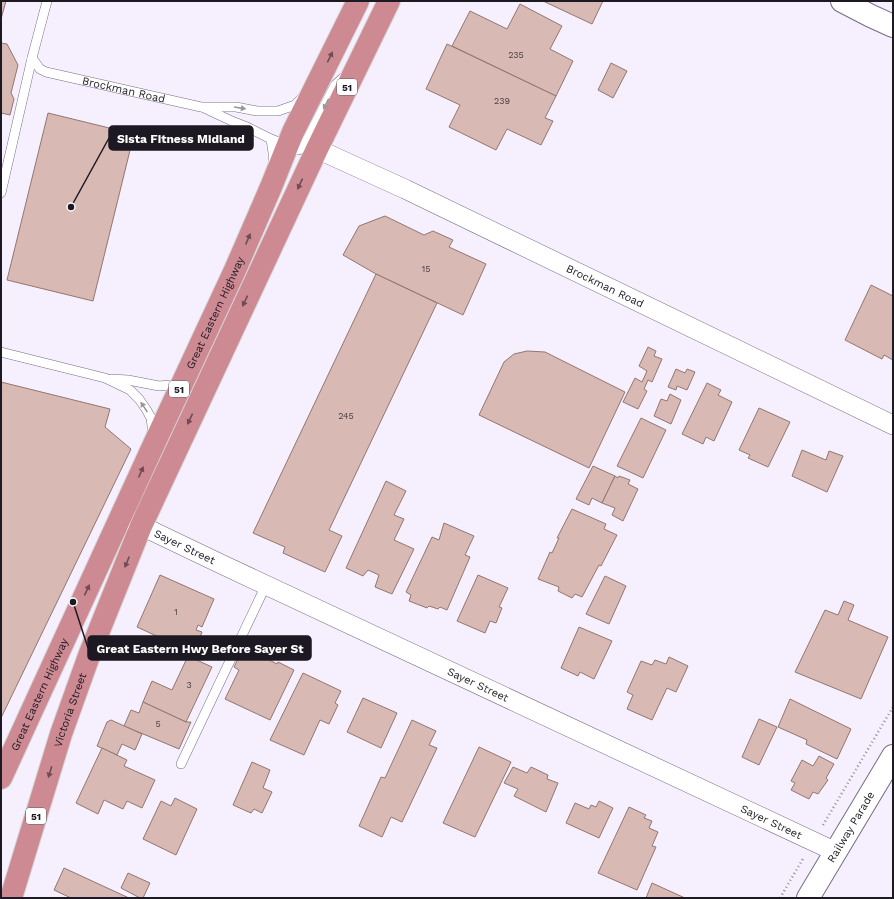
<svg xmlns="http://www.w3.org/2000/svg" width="894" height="899" viewBox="0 0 894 899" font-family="'Work Sans',sans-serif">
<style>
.building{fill:#d8b9b3;stroke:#927670}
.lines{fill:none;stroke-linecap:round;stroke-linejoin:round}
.service-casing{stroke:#786d83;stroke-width:10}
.minor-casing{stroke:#786d83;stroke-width:20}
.tertiary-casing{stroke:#786d83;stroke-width:24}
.trunk-casing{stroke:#d6d6d7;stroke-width:24}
.path{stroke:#908a96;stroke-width:2.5;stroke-dasharray:1 3;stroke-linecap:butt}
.service{stroke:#fff;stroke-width:9}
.minor{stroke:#fff;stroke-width:19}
.tertiary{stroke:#fff;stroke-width:22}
.trunk{stroke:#ce8a93;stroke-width:22}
.oneway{fill:#6d4c55}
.oneway2{fill:#99989c}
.labels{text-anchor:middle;stroke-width:3;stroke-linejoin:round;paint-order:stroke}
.number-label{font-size:9px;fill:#4c4146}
.shield{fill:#fff;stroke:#615e64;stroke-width:1}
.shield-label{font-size:10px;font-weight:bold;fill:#1d1922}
.street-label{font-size:11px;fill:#1d1922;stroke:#fff}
.leader{fill:none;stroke:#1d1922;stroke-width:1.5}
.callout-dot{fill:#1d1922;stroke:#fff;stroke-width:1.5}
.callout{fill:#1d1922;stroke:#1d1922;stroke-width:1.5}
.callout-label{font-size:12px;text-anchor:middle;font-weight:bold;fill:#fff}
</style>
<rect width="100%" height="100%" fill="#f6effe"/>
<g class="building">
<path d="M1,1H6L1,19Z"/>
<path d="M543,1H603L592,24Z"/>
<path d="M520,4L562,26L550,49L573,61L556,96L452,46L470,11L507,29Z"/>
<path d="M1,43L7,44L18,65L11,93L14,99L10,115L1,113Z"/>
<path d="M447,44L556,96L545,118L553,121L541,145L507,129L496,150L449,127L460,105L426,89Z"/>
<path d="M611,63L627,71L613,98L598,90Z"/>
<path d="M48,113L134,134L93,301L7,280Z"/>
<path d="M385,216L424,235L433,231L453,240L449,247L486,264L463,315L376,274L343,255L359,226Z"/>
<path d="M376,274L437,303L329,530L342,536L325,572L283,553L285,547L253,533Z"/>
<path d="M871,285L893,296V360L884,355L882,359L845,340Z"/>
<path d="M648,347L656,351L654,356L662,359L652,382L648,380L644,389L647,391L638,409L623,402L635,378L642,382L647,371L639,366Z"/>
<path d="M527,351L545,352L625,392L589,468L479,415L504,362L514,354Z"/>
<path d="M676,369L685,373L687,369L695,372L687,390L677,386L676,390L668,387Z"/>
<path d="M1,382L110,409L105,427L131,449L1,718Z"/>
<path d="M707,383L721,390L718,395L732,402L714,441L706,437L703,444L682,434Z"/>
<path d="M670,394L681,400L671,424L654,416L661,399L667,401Z"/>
<path d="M759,408L790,422L768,467L748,458L750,455L739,450Z"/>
<path d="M641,418L666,430L643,478L617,466Z"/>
<path d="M802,450L826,460L829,451L843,456L827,492L792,476Z"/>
<path d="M593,466L615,476L602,503L592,498L589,505L576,499Z"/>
<path d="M615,476L618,478L619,476L630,480L628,484L638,489L623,521L612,515L615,508L602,503Z"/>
<path d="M386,481L406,491L394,515L404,519L394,540L414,549L392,594L375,587L379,575L368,570L363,576L346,568Z"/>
<path d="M572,509L606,524L604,529L617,535L601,566L599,565L582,597L575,594L572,598L558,591L559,587L538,579L550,552L552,553L559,538H557Z"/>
<path d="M444,523L474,536L465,555L470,557L447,610L440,607L438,609L429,606L427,608L409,601L411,595L406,592L432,537L439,540Z"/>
<path d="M160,575L214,599L202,627L198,625L196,630L202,632L196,647L190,644L187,650L137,627Z"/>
<path d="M478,575L508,588L499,607L502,608L496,623L490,621L485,633L457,621Z"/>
<path d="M605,576L626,586L609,624L586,614Z"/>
<path d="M844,601L854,605L848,620L888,637L861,699L795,672L825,610L838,615Z"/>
<path d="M579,627L612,641L594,679L580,672L578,676L561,668Z"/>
<path d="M244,647L277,664L278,662L294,670L270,720L225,699L239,670L234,667Z"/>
<path d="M188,656L212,667L186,722L143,702L152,681L172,690Z"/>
<path d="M669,657L688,666L676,692L667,688L652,720L627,709L633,695L627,692L641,661L652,665L655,660L666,664Z"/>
<path d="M303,673L341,691L335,703L338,705L329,724L320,720L304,755L270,740Z"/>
<path d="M363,698L397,713L381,748L347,732Z"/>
<path d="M790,699L851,729L837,759L806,744L807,740L778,727Z"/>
<path d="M143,702L186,722H191L179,749L124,726L131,710L139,713Z"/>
<path d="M759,719L777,727L759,765L742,757Z"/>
<path d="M111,720L142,734L135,750L122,744L117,755L97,746L107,722Z"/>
<path d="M412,720L436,731L429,745L437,748L402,822L391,817L382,837L359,826L381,777L385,778Z"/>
<path d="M479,747L511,762L475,837L443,823Z"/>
<path d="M102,748L127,760L124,766L155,780L142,808L127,801L123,809L104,800L98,814L76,803Z"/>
<path d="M819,756L834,764L826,778L828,780L818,794L813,792L809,799L791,790L795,783L791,781L802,760L813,766Z"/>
<path d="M252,762L270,770L263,788L272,792L262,813L254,809L251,813L233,805Z"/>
<path d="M513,767L527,773L531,767L548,775L547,779L558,783L546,812L514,796L518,789L504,783Z"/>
<path d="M175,798L197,809L176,855L143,839L161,801L171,806Z"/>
<path d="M599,801L613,808L599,838L566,823L575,803L589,809L591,805L596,807Z"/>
<path d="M629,807L646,815L644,818L652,821L649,828L658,832L652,846L656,847L637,890L598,873Z"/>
<path d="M64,868L129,898H71L54,890Z"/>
<path d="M128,873L150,883L143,898H140L121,888Z"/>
<path d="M652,883L685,898H646Z"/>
</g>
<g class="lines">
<defs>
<g id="service">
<path id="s1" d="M47,1L32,58L40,69L46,72L201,107H236L257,111H278L295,105L303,97"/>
<path d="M204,108L234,122L247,127L271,139L273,153V163"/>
<path d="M271,139L298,150L303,148L335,85L345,76"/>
<path d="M1,193L32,58"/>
<path d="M1,352L105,378L130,390L139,399L146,409L151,418L153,434"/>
<path d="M111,379L128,380L159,386L181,384"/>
<path d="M181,764L266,585"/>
</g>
<g id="minor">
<path id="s2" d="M317,149L405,189L893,425"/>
<path id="s3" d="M127,519L221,564L836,852"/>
</g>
<g id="tertiary">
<path d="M842,1L871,16L893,26"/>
<path id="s4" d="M808,898L893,756"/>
</g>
<g id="trunk">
<path id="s5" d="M1,778L154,444L235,270L271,187L293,132L358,1"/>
<path id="s6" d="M11,898L61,734L90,653L141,526L317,149L389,1"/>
</g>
</defs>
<use href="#service" class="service-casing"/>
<use href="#minor" class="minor-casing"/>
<use href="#tertiary" class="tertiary-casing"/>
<use href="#trunk" class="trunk-casing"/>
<g class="path">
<path d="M823,825L893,707"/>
<path d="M780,898L804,857"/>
</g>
<use href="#service" class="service"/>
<use href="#minor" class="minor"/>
<use href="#tertiary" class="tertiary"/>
<use href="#trunk" class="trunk"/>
</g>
<defs><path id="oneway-solid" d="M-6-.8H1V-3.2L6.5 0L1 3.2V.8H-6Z"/></defs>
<g class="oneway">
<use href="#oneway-solid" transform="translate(330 57) rotate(-64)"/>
<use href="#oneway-solid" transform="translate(300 184) rotate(115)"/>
<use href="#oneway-solid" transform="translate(248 239) rotate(-67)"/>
<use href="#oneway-solid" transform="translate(245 301) rotate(115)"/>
<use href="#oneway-solid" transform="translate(190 419) rotate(115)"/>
<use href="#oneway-solid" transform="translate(141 472) rotate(-66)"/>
<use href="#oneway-solid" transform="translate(127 562) rotate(112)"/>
<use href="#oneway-solid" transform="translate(87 590) rotate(-65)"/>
<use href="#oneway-solid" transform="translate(50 772) rotate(107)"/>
</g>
<g class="oneway2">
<use href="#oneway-solid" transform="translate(326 104) rotate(117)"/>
<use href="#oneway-solid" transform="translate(240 108) rotate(9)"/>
<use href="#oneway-solid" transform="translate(144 407) rotate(-124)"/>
</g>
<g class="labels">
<g class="number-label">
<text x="516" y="58">235</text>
<text x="502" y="104">239</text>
<text x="426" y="272">15</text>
<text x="346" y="419">245</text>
<text x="176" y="615">1</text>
<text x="189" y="688">3</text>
<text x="158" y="727">5</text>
</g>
<g class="shield">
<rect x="337" y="79" width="20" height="16" rx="3"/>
<rect x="169" y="381" width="20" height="16" rx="3"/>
<rect x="26" y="808" width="20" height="16" rx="3"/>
</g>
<g class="shield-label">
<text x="347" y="91">51</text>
<text x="179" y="393">51</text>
<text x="36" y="820">51</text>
</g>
<g class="street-label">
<text dy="4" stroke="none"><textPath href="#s1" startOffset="159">Brockman Road</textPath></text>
<text dy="4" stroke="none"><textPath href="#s2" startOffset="319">Brockman Road</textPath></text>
<text dy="4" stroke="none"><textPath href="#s5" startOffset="512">Great Eastern Highway</textPath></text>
<text dy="4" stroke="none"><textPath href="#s3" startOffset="64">Sayer Street</textPath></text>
<text dy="4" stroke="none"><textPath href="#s3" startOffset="388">Sayer Street</textPath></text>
<text dy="4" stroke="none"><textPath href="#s5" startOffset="92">Great Eastern Highway</textPath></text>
<text dy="4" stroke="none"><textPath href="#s6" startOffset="197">Victoria Street</textPath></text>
<text dy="4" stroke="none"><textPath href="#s3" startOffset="712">Sayer Street</textPath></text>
<text dy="4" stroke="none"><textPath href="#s4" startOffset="83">Railway Parade</textPath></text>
</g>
</g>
<path class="leader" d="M71 207L109 138M73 602L88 648"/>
<g class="callout-dot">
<circle cx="71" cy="207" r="4"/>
<circle cx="73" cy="602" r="4"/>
</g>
<g class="callout">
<rect x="109" y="126" width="144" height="24" rx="4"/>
<rect x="88" y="636" width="223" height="24" rx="4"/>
</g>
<g class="callout-label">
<text x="181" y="143">Sista Fitness Midland</text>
<text x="200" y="653">Great Eastern Hwy Before Sayer St</text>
</g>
<rect width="894" height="899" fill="none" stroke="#1d1922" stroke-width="4"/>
</svg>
